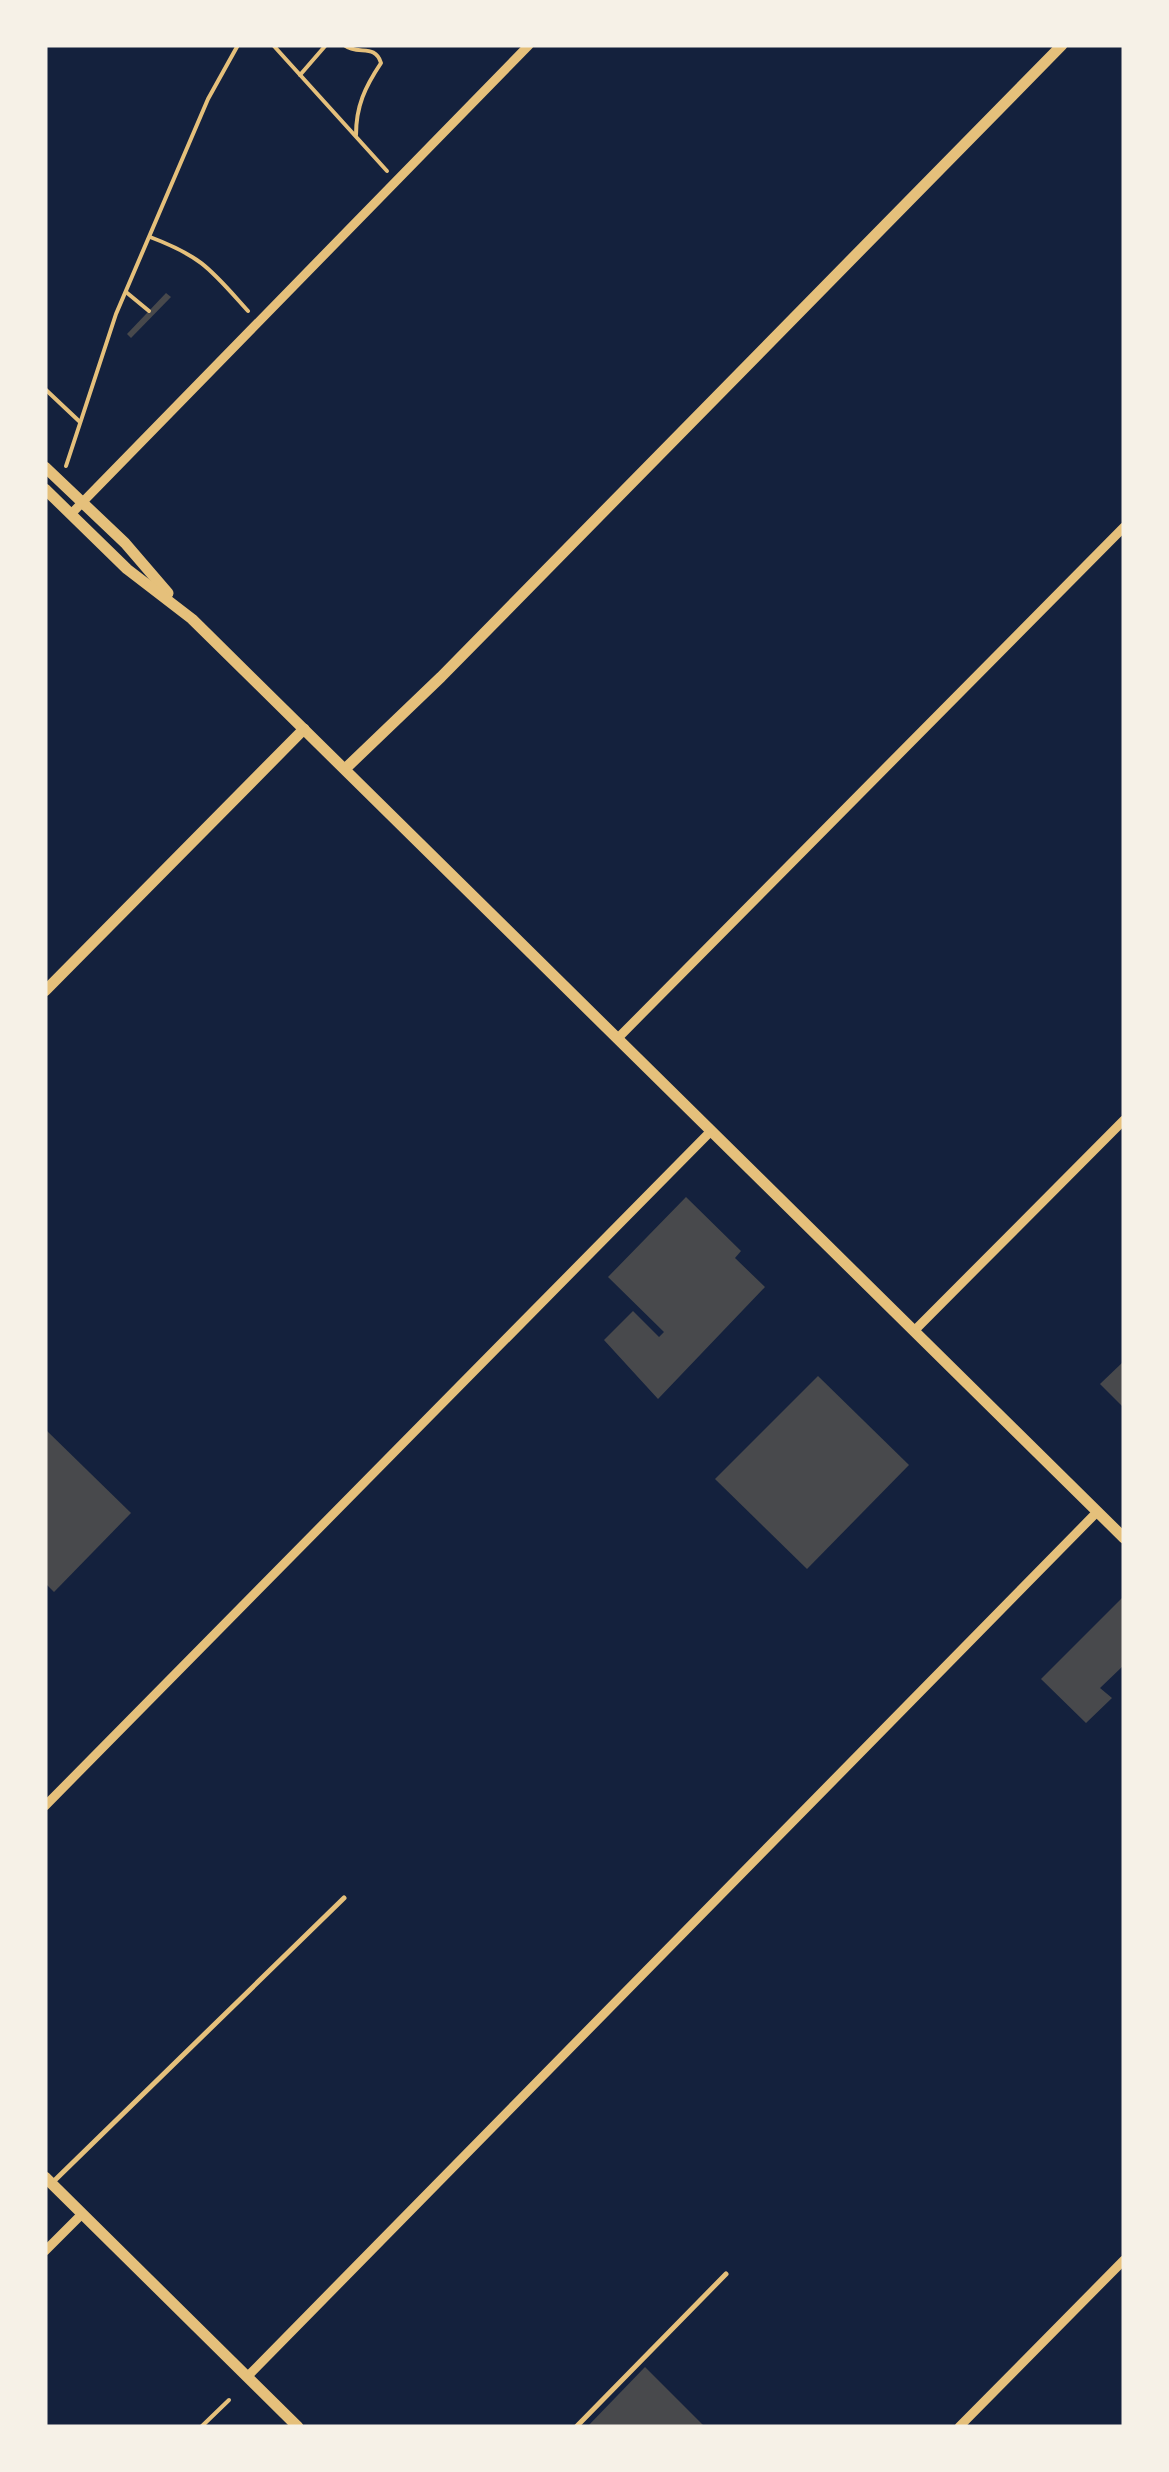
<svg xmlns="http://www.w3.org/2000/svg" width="1169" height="2472" viewBox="0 0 1169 2472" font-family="'PT Sans',sans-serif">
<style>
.building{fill:#48494c}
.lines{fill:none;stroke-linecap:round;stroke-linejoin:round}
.path{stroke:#e5c07b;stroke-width:4}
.service{stroke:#e5c07b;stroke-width:5}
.minor{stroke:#e5c07b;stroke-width:9}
.tertiary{stroke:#e5c07b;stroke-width:11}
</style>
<rect width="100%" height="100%" fill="#14213d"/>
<g class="building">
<path d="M166,293L171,297L131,338L127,334Z"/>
<path d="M686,1197L741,1251L735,1258L765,1287L658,1399L604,1340L633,1311L659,1337L664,1332L608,1277Z"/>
<path d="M1124,1361V1408L1100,1384Z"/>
<path d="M818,1376L909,1465L807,1569L715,1479Z"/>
<path d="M45,1429L131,1513L54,1592L45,1583Z"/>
<path d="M1124,1596V1665L1100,1688L1112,1698L1086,1723L1041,1679Z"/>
<path d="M645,2367L705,2427H587Z"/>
</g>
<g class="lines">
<g class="path">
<path d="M273,45L387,171"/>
<path d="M344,45C358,56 375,43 381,63C365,87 356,106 356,135"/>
<path d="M300,75L326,45"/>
<path d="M150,237C203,257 211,270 248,311"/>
<path d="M126,292L149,311"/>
<path d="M45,389L80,422"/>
<path d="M66,466L116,314L208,99L238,45"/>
<path d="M201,2427L229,2400"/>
</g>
<g class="service">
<path d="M53,2182L344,1898"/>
<path d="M576,2427L726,2274"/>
</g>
<g class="minor">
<path d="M71,514L529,45"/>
<path d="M618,1038L1124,527"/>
<path d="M915,1330L1124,1120"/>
<path d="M45,1806L711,1131"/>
<path d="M45,2251L81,2215"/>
<path d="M247,2377L1097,1512"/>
<path d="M959,2427L1124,2260"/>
</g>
<g class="tertiary">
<path d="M45,467L125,543L168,593"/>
<path d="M45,489L127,569L192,619L1124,1538"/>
<path d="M345,769L441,677L1062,45"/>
<path d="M45,991L304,729"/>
<path d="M45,2177L298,2427"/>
</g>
</g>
<rect width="1169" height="2472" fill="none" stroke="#f6f1e7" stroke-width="95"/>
</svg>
